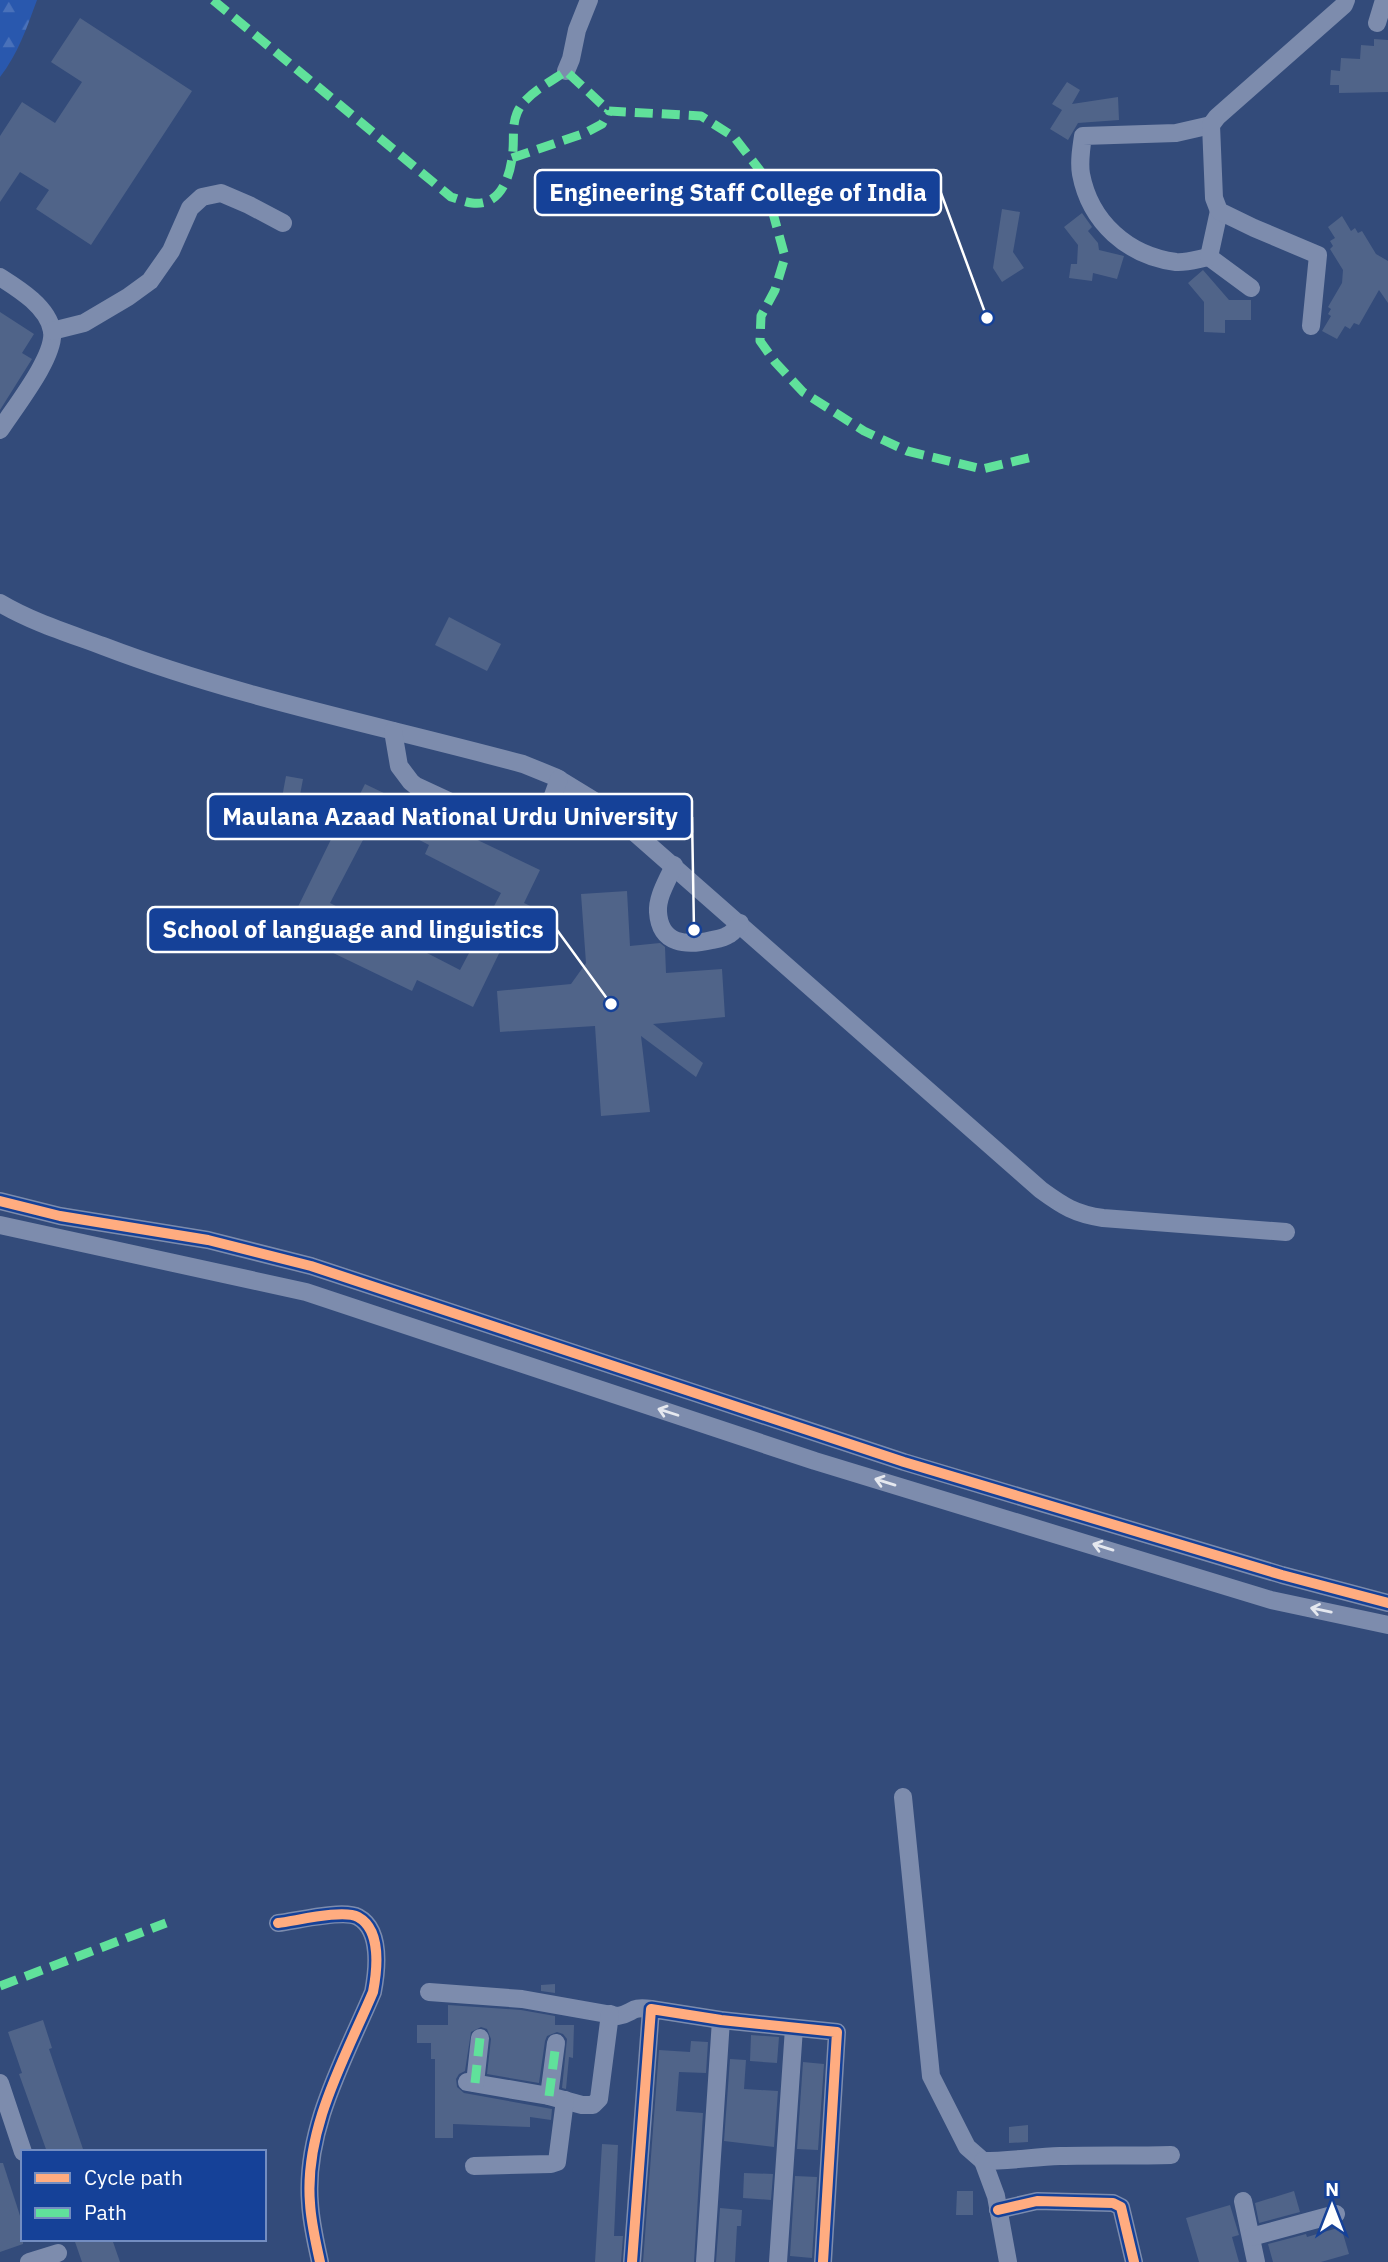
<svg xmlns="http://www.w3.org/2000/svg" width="1388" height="2262" viewBox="0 0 1388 2262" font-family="'IBM Plex Sans',sans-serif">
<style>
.forest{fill:url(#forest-firs)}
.building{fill:#506489;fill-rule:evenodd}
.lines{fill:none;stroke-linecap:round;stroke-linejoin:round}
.minor{stroke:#7d8cad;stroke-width:18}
.quiet{stroke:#60e19b;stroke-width:9;stroke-dasharray:18 9;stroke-linecap:butt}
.cycleway-casing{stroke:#154198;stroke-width:15}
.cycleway{stroke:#ffac80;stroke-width:10}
.oneway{stroke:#e5e8ef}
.leader{fill:none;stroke:#fff;stroke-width:2.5}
.callout-dot{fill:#fff;stroke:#154198;stroke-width:2.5}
.callout{fill:#154198;stroke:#fff;stroke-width:2.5}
.callout-label{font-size:24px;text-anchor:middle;font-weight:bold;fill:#fff}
</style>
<defs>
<pattern id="forest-firs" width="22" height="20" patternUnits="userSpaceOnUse" patternTransform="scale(1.75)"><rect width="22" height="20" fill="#2958ae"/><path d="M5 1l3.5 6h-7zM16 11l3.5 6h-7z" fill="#4971ba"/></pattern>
</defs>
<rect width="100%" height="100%" fill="#334b7a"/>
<path class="forest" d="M0,0H37C27,27 18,54 0,77Z"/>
<g class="building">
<path d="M80,18L192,91L91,245L36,209L49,190L20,172L0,202V136L22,102L55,123L82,82L51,62Z"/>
<path d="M1374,39L1388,40V92L1339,93V85H1330L1331,70L1340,71L1341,58L1360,59L1361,45L1374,46Z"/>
<path d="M1067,82L1080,90L1072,104L1118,97L1119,120L1078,123L1068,140L1050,129L1062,110L1052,104Z"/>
<path d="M1002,209L1020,212L1013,252L1024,268L1002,282L993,268Z"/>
<path d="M1082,213L1092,227L1088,231L1098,243L1099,250L1124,256L1117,279L1093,273L1092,281L1069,278L1071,264H1077L1078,245L1064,227Z"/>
<path d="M1342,216L1351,231L1355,228L1358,233L1362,231L1376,254L1388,261V303L1379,290L1359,325L1354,323L1350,329L1345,326L1337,339L1322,331L1331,316L1328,314L1331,309L1328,307L1342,283L1343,270L1330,249L1333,246L1330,241L1335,238L1328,227Z"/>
<path d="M1203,270L1229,300H1251V320H1225V333L1204,332V302L1188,283Z"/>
<path d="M0,312L34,334L22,353L32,359L0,410Z"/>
<path d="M449,617L501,644L487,671L435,645Z"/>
<path d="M286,776L303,779L298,806L281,803Z"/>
<path d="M365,784L436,818L440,810L471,824L465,834L540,870L524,903L556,918L539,951L508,935L473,1007L417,980L412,991L327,950L333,937L293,917L341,819L343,820L352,802L355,804ZM375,817L429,845L425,854L501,893L460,970L330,903Z"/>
<path d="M627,891L630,946L660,943L665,947L666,973L722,969L725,1017L653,1024L703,1063L696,1077L641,1036L650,1112L601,1116L595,1026L500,1032L497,991L571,984L586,963L581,894Z"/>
<path d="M555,1984V1993L541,1991V1985Z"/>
<path d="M448,2005L521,2010L555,2016V2025H574L573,2058L569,2057L566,2089L562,2088L567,2039L563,2034L557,2032L547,2036L545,2041L539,2083L487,2074L491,2039L487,2029L481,2027L471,2032L465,2071L459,2074L456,2079L457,2087L464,2093L552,2109L551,2120L530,2117V2127L453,2124V2138H435V2059H431V2043H417V2025H448Z"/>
<path d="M43,2020L52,2048L49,2049L84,2152H47L19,2074L22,2073L8,2032Z"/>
<path d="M751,2035L779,2037L777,2063L750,2061Z"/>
<path d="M691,2041L708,2042L706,2073L679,2072L676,2111L703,2113L694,2262H643L659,2050L690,2052Z"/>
<path d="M730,2059L746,2060L744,2089L778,2091L774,2147L724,2141Z"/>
<path d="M803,2062L824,2064L818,2150L797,2149Z"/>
<path d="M1028,2125V2142L1009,2143V2127Z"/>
<path d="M602,2144L618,2145L614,2236H623L621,2262H595Z"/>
<path d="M0,2163H3L23,2225V2244L0,2252Z"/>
<path d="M744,2173L773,2174L771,2200L743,2198Z"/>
<path d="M795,2176L817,2177L812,2258L790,2256Z"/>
<path d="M957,2191H973V2215H956Z"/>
<path d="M1294,2191L1300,2212L1259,2223L1255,2203Z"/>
<path d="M1230,2205L1239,2235L1232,2237L1239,2262H1199L1186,2218Z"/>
<path d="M720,2208L742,2210L741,2226H737L735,2262H716Z"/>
<path d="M1341,2227L1349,2254L1321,2262H1273L1268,2244L1306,2234L1307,2237Z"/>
<path d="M74,2239H112L120,2262H82Z"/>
</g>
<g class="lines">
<g class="minor">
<path d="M1377,23L1384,0"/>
<path d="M566,71L571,59L577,30L589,0"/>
<path d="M1211,125L1176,133L1083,136C1081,149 1079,162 1081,174C1090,222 1128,256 1176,262C1186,263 1198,259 1209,257L1251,288"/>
<path d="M1209,257L1219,211"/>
<path d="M0,277C19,289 48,307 52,331C56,356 14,408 0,430"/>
<path d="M1311,326L1318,255L1254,228L1219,211L1214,198L1211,125L1217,117L1344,5L1346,0"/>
<path d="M52,331L84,323L128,297L150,281L171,251L190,208L202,197L221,193L249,205L283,223"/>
<path d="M0,603C32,622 68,633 103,646C239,698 383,726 523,764L555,777L609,810L1041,1190C1063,1206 1075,1214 1103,1218L1286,1232"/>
<path d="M393,731L399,766L411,782L416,786L500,825L520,827L543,823L559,779"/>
<path d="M674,865C668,880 657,896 658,912C660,945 687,946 712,940C717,939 724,938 728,935C733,933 737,927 740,923"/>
<path d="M0,1201L60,1216L208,1240L311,1266L904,1462L1282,1575L1388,1603"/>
<path d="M0,1225L306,1292L815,1461L1271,1600L1388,1625"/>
<path d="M903,1797L931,2076L967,2147L983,2161"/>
<path d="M278,1923C296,1921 343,1909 358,1917C382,1930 377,1971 373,1992C345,2058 304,2129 310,2203C311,2223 316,2243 320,2262"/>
<path d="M429,1992L522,1999L618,2016C634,2013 630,2006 651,2009"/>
<path d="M467,2082L549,2096L582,2105H593L599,2099L610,2014"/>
<path d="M0,2083L23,2152"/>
<path d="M475,2083L480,2038"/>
<path d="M549,2096L556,2043"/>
<path d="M474,2166L551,2164L557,2162L565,2100"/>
<path d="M1243,2201L1256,2262"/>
<path d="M998,2210L1037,2201L1113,2203L1121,2207L1134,2262"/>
<path d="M1251,2237L1336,2214"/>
<path d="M29,2262L58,2253"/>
<path d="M632,2262L651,2009L721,2020L837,2032L823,2262"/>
<path d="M705,2262L721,2020"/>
<path d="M778,2262L794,2028"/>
<path d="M1008,2262L996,2196L983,2161C1009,2161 1034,2157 1060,2156C1097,2155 1134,2156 1171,2155"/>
</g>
<g class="quiet">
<path d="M213,0L451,197C458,199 465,202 472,203C502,207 511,174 513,150C514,137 512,125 517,113C525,94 551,82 566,71L609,111L701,116L734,137L762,173L785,257L775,290L761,316L760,341L775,362L803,392L864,431L907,451L982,469L1037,456"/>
<path d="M512,158L585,133L602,124L609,111"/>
<path d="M0,1986L166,1923"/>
<path d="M475,2083L480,2038"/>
<path d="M549,2096L556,2043"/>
</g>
<defs>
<g id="cycleway">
<path d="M0,1201L60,1216L208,1240L311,1266L904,1462L1282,1575L1388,1603"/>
<path d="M278,1923C296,1921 343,1909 358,1917C382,1930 377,1971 373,1992C345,2058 304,2129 310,2203C311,2223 316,2243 320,2262"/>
<path d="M998,2210L1037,2201L1113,2203L1121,2207L1134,2262"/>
<path d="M632,2262L651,2009L721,2020L837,2032L823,2262"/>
</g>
</defs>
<use href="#cycleway" class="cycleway-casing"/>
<use href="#cycleway" class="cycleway"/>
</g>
<defs><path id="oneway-shaft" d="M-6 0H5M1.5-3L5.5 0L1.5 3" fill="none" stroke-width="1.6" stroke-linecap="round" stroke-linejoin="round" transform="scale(1.75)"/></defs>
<g class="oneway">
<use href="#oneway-shaft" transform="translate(668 1412) rotate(-162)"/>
<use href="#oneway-shaft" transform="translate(885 1482) rotate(-163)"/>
<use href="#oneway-shaft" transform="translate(1103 1547) rotate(-163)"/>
<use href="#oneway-shaft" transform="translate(1321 1610) rotate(-168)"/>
</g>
<path class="leader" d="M987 318L941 193M694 930L692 817M611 1004L557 930"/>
<g class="callout-dot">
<circle cx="987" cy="318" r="7"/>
<circle cx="694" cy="930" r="7"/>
<circle cx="611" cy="1004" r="7"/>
</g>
<g class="callout">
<rect x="535" y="170" width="406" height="45" rx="7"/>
<rect x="208" y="794" width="484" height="45" rx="7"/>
<rect x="148" y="907" width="409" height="45" rx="7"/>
</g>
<g class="callout-label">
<text x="738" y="201">Engineering Staff College of India</text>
<text x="450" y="825">Maulana Azaad National Urdu University</text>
<text x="353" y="938">School of language and linguistics</text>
</g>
<rect x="21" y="2150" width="245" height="91" fill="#154198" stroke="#738dc1" stroke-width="2"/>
<rect x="35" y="2173" width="35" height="10" fill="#ffac80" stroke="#738dc1" stroke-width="2"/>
<text x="84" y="2185" font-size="21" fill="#ffffff">Cycle path</text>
<rect x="35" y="2208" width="35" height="10" fill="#60e19b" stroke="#738dc1" stroke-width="2"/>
<text x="84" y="2220" font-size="21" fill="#ffffff">Path</text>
<g transform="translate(1332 2206)" stroke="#154198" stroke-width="5" paint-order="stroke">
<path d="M0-5L12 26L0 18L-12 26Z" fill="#ffffff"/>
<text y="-10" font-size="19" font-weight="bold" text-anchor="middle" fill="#ffffff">N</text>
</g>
</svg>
